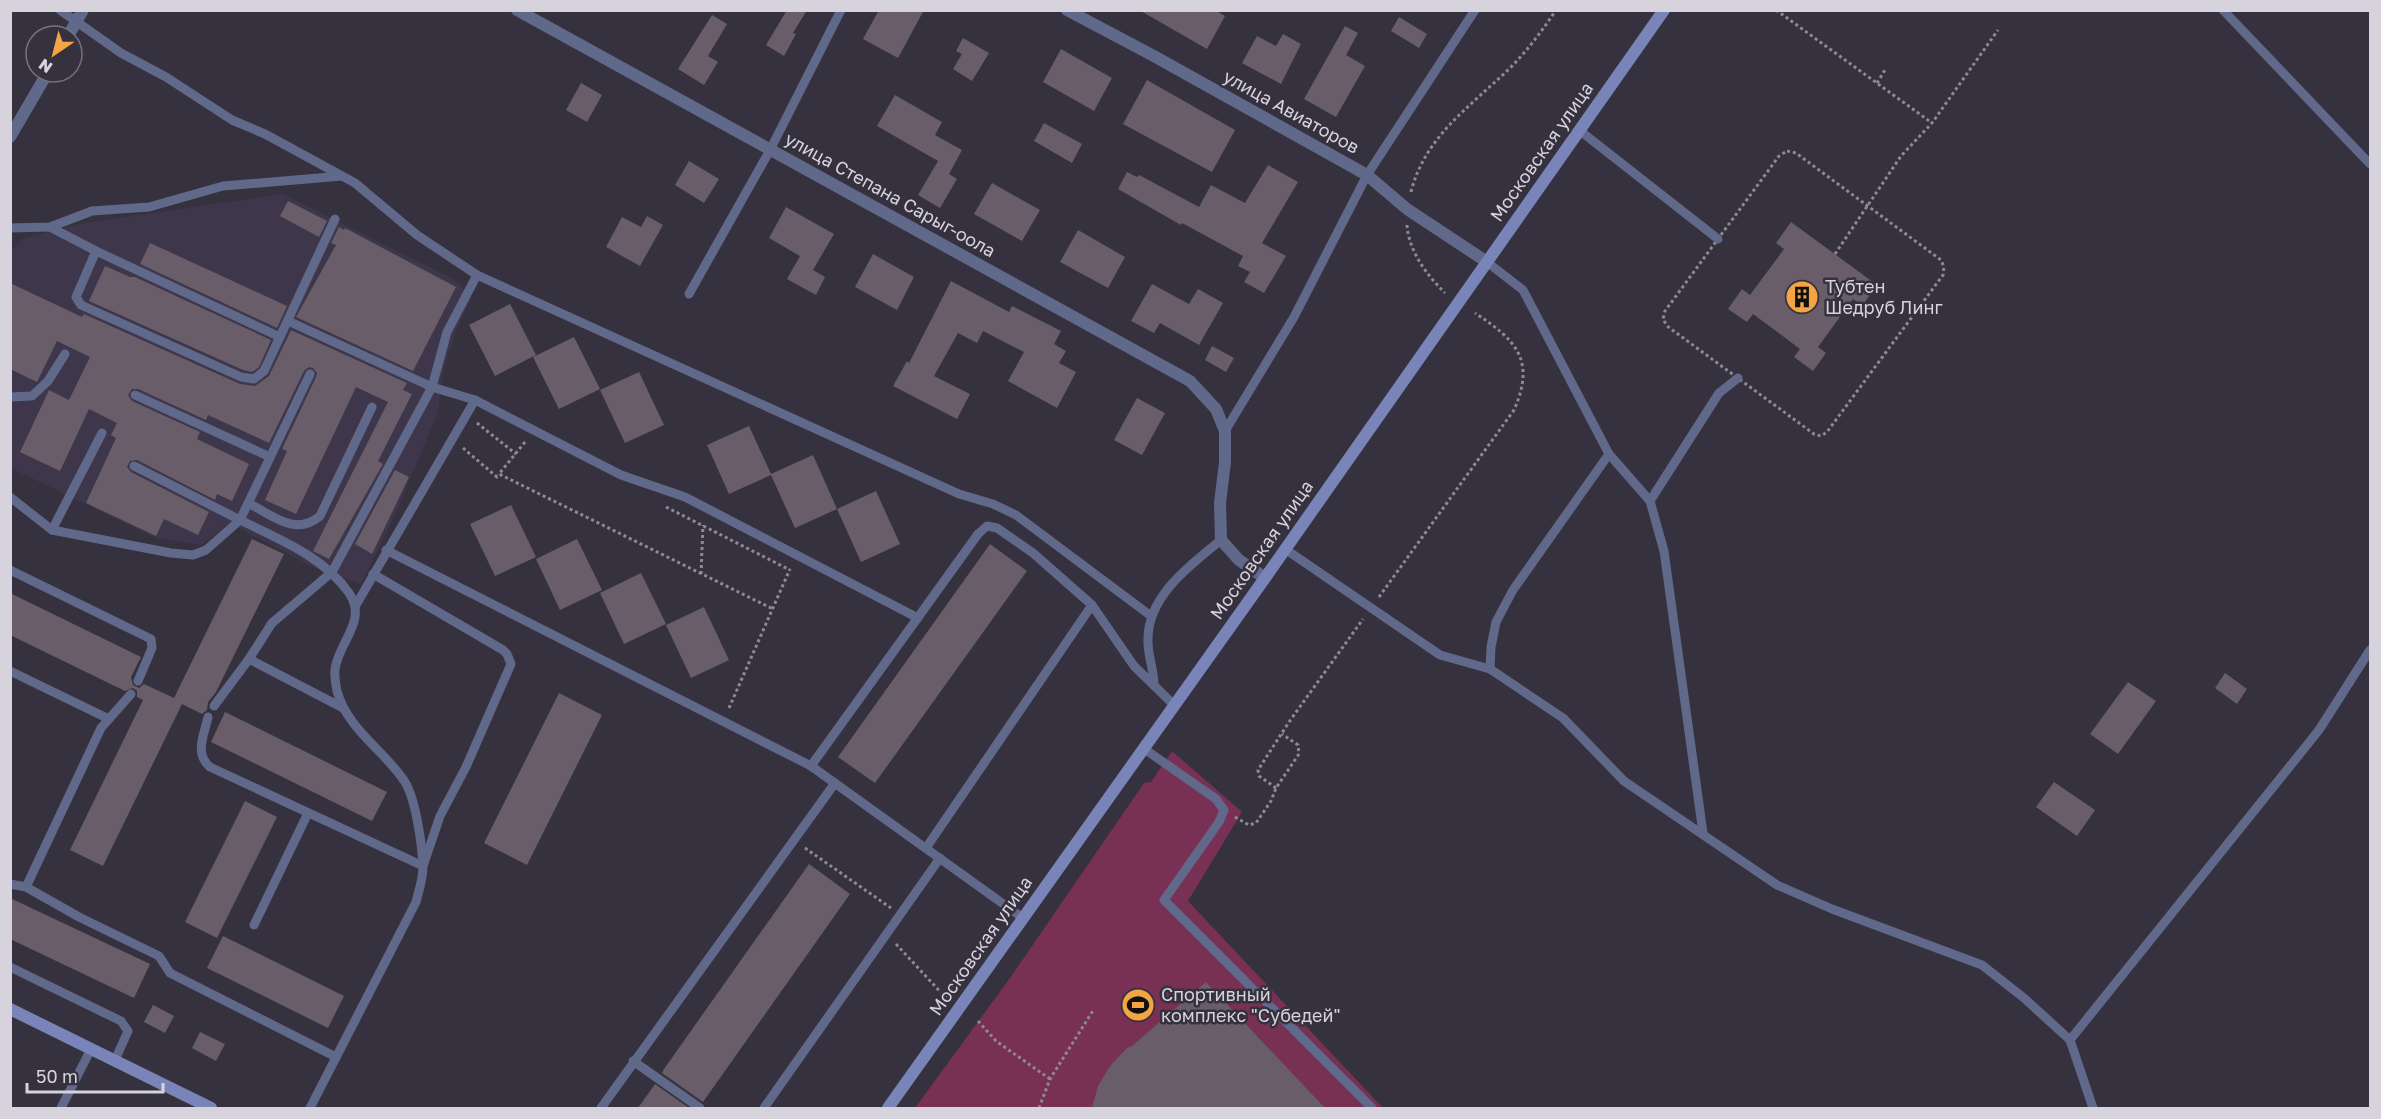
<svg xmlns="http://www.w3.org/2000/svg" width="2381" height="1119" viewBox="0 0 2381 1119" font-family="'Golos Text',sans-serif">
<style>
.built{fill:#3e374b}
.green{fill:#783055}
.building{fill:#695d69}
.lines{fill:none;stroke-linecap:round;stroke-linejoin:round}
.path{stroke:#8e8a95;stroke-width:3;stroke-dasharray:3 3;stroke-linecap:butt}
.lane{stroke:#606989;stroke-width:9}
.street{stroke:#606989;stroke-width:12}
.secondary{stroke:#7985b8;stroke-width:12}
.labels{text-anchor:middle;stroke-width:5;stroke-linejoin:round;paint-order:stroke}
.street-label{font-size:18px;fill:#d6d3dc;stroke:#36313f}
.poi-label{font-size:18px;fill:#d6d3dc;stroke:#36313f;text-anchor:start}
</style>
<rect width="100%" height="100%" fill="#36313f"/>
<path class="built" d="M283,194L453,279L472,296L457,329L445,363L437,415L394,517L361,584L315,568L229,523L201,545L156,538L11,468L10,251L23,239L78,224Z"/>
<path class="green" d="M1172,751L1242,812L1188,901L1383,1108H915L1010,978L1144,783L1151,782Z"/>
<g class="building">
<path d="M787,10H807L793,33L796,34L784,56L766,45Z"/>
<path d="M879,10H924L898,58L863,39Z"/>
<path d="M1139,10H1215L1225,16L1207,49Z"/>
<path d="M712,15L727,24L708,56L718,62L704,85L678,69Z"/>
<path d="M1399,17L1427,34L1419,48L1391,31Z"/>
<path d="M1345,26L1358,33L1346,55L1365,66L1336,117L1304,99Z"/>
<path d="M1283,34L1301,44L1281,84L1242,63L1257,36L1276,46Z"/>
<path d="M963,38L989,53L972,81L953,69L962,54L956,51Z"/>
<path d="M1061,49L1112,78L1094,111L1043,82Z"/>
<path d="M1147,80L1235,130L1212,172L1123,124Z"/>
<path d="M581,83L602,95L587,122L566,110Z"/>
<path d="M895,95L942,122L935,135L962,150L949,174L957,179L940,208L918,195L938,161L877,126Z"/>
<path d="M1044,123L1082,144L1072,163L1034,141Z"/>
<path d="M689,161L719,179L704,203L675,185Z"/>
<path d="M1268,165L1298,182L1262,243L1286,256L1264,293L1244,282L1250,272L1238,266L1243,256L1182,223L1181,225L1118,189L1127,172L1137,177L1139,175L1199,207L1211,185L1245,203Z"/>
<path d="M992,183L1040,210L1022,241L974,214Z"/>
<path d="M288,201L327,221L319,237L280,216Z"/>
<path d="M786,207L834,234L813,270L825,277L816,295L787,279L800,256L769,238Z"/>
<path d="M647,216L663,225L640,266L606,247L622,217L641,227Z"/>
<path d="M1791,222L1877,285L1862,306L1853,299L1818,347L1826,353L1813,371L1794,357L1800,349L1753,314L1747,322L1728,309L1742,289L1750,295L1784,249L1776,243Z"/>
<path d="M339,227L344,230L345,228L456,287L413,371L296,317L336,245L331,243Z"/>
<path d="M1078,230L1125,257L1108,288L1060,262Z"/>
<path d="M150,243L287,306L277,328L140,264Z"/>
<path d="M873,254L914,277L897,310L855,287Z"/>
<path d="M105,266L130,277H135L271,340L259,367L252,372L243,370L89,301Z"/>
<path d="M951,281L1009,312L1012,306L1061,331L1054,344L1066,351L1059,363L1076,372L1057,408L1008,381L1024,352L983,331L977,343L958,333L934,376L970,394L957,419L893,386L907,361L909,363Z"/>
<path d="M10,283L82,317L84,314L240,384L255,386L269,376L291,330L407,383L403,390L412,394L378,461L383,464L329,559L313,551L388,402L356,387L296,514L265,500L287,451L282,449L316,377L317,373L313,368L309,367L304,371L269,443L208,415L206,420L138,389H132L128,395L132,401L200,432L197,439L249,464L232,501L217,494L215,500L137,460L130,461L127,467L131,472L209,512L198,535L164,519L156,536L86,503L116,438L111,435L117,423L89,409L60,471L20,452L49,390L69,400L90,357L57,341L37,382L10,369Z"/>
<path d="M1152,284L1189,304L1198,289L1223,303L1199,345L1160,323L1154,333L1131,321Z"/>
<path d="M510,304L536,355L495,376L469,325Z"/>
<path d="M574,337L600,389L559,409L533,357Z"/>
<path d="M1212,346L1234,358L1226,372L1205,360Z"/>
<path d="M639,372L664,425L625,443L600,390Z"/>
<path d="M1137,398L1165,413L1142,455L1114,440Z"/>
<path d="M749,426L771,474L813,455L837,509L795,528L771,475L729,494L707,445Z"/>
<path d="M395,470L409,477L372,554L355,544Z"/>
<path d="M876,491L900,544L861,562L837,509Z"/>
<path d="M511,505L536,557L495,576L470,524Z"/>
<path d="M252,539L284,554L216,692L208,702L207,710L202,714L182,704L103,866L70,850L143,700L137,697V691L133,688L125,691L10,635V593L141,657L131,677L133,685L139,688L144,684L174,698Z"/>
<path d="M577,539L602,590L560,610L536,559Z"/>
<path d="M990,544L1027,571L875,783L838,757Z"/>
<path d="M641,573L666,624L624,644L600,593Z"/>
<path d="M704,607L729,660L691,678L666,625Z"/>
<path d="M2225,673L2247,689L2237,704L2215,688Z"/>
<path d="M2128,682L2156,701L2118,754L2090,734Z"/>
<path d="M559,693L602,715L527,865L484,843Z"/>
<path d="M225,712L387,792L372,821L211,742Z"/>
<path d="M2054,782L2095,810L2077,836L2036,807Z"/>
<path d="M245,801L277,817L217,938L185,922Z"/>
<path d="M809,864L850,894L703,1102L662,1073L664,1069Z"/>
<path d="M10,898L150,964L134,998L10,939Z"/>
<path d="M223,936L344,996L328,1028L207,968Z"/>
<path d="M1206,982L1325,1108H1092L1098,1086L1110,1066L1127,1048L1132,1046Z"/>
<path d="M153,1005L174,1016L165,1033L144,1022Z"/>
<path d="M200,1032L225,1044L216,1061L192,1048Z"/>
<path d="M655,1084L689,1108H638Z"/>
</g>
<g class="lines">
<g class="path">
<path d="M1776,10L1932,123"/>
<path d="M1877,83L1885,70"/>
<path d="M1787,151L1796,153L1941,260L1944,267L1943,275L1827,432L1821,436L1814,434L1667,326L1663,319L1665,311L1779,156Z"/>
<path d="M1411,192C1425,136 1470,107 1510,68C1527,51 1542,31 1556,10"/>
<path d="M1407,225C1409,252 1427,275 1445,293"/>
<path d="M1835,254L1901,156L1932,123L1998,30"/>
<path d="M477,423L516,454"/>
<path d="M525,442L499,474L773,609"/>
<path d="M463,448L497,477L499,474"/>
<path d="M666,507L790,570"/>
<path d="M701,574L703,525"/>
<path d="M1379,597L1514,410C1536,360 1516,340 1475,313"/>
<path d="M729,708L790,569"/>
<path d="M1276,788L1259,776L1258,770L1289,722L1363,619"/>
<path d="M1235,817L1249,825L1256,823L1271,801L1276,788L1299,754L1298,745L1282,734"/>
<path d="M805,848L891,908"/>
<path d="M896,944L946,998"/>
<path d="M978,1021L996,1041L1050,1079"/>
<path d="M1039,1108L1050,1079L1094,1009"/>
</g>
<g class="lane">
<path d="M60,10L121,53L166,77L232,120L265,134L355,183L417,235L477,275L959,494L993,504L1016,515L1151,616"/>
<path d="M2223,10L2370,164"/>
<path d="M1579,130L1718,239"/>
<path d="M50,227L96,251L76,297L81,305L241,377L254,379L264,371L335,219"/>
<path d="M10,228L50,227L92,211L149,207L223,186L342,176"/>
<path d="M96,251L280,337"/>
<path d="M477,275L447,332L432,387L475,400L621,475L685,497L918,618"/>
<path d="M689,294L770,150L841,10"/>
<path d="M135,395L270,457"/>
<path d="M10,397L32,396L48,381L65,354"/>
<path d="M1225,431L1294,317L1367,175L1475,10"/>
<path d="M1609,454L1650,501L1664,551L1703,833"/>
<path d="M134,466L240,520L310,374"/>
<path d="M10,497L52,530L171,553L193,555L206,550L240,520C279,539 324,557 349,593C368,621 339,641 335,669C334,675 336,685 337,691C347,729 385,751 405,782C416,800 422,845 423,866C423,879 419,890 416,902L310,1108"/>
<path d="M1650,501L1719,393L1738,378"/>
<path d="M248,503C272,515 295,537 320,516L372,407"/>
<path d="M52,530L102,433"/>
<path d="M1285,549L1440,655L1490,669L1491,647L1496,622L1513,590L1609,454L1523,290L1487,262"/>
<path d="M386,550L811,766L1023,918"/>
<path d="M10,570L151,639L152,648L138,681"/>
<path d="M356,605L475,400"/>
<path d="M249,659L343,708"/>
<path d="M1490,669L1563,718L1624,781L1777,885L1832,909L1982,965L2024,998L2070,1040L2093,1108"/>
<path d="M10,671L109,719"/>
<path d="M1154,685C1154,669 1147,654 1148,639C1148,595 1191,565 1221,540"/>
<path d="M214,706L249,659L272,623L332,572L432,387L288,321"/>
<path d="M208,717C204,736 194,753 210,767L423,866L440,816L466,767L511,664L507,654L503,650L373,574"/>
<path d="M1143,748L1216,799L1224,810L1219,822L1164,900L1372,1108"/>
<path d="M811,766L978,534L987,526L997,528L1033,553L1092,605L1134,666L1174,705"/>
<path d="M926,848L1092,605"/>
<path d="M10,884L26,887L79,917L159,956L170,973L336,1057"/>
<path d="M26,887L101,728L131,694"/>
<path d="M254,925L308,813"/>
<path d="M10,967L121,1021L128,1031L115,1060"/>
<path d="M2070,1040L2319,730L2370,650"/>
<path d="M633,1061L700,1108"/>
<path d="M61,1108L91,1049"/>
<path d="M601,1108L835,783"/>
<path d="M764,1108L940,858"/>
</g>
<g class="street">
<path d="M517,10L1190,381L1216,409L1225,431V462L1220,503L1221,540L1239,560L1265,578"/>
<path d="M1067,10L1152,55L1367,175L1407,209L1487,262"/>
<path d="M68,36L83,10"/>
<path d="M10,137L48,72"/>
</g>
<g class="secondary">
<path d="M10,1009L211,1108"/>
<path d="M888,1108L1265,578L1664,10"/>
</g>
</g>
<defs>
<symbol id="building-disc" viewBox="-11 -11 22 22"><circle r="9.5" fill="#f3a443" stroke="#36313f"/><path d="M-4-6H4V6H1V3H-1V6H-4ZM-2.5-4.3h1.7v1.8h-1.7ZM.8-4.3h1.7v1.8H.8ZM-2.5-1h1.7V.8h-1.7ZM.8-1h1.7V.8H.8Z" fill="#111"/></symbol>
<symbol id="stadium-disc" viewBox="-11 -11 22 22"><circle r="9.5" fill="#f3a443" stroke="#36313f"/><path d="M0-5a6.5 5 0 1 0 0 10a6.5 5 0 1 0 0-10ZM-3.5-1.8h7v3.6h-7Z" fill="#111"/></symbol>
</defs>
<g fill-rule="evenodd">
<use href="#building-disc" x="1783" y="278" width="38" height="38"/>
<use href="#stadium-disc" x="1119" y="986" width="38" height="38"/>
</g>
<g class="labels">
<g class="street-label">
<text transform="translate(1291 112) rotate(29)" y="6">улица Авиаторов</text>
<text transform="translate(1542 152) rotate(-55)" y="6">Московская улица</text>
<text transform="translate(890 195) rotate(29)" y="6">улица Степана Сарыг-оола</text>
<text transform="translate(1262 550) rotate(-55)" y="6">Московская улица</text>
<text transform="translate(981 946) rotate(-55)" y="6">Московская улица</text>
</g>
<g class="poi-label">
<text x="1825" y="293">Тубтен<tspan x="1825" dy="21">Шедруб Линг</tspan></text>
<text x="1161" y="1001">Спортивный<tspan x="1161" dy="21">комплекс "Субедей"</tspan></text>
</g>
</g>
<rect width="2381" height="1119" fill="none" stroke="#d6d3dc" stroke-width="24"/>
<g transform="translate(54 54) rotate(215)"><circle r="28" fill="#36313f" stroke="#76727e" stroke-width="1.5"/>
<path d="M0-4.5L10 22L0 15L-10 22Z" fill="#f3a443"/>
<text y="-9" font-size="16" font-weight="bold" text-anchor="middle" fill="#d6d3dc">N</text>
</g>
<path d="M27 1083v9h136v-9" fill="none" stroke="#d6d3dc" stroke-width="3"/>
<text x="36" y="1083" font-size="18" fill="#d6d3dc" stroke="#36313f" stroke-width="4.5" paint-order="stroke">50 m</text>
</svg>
